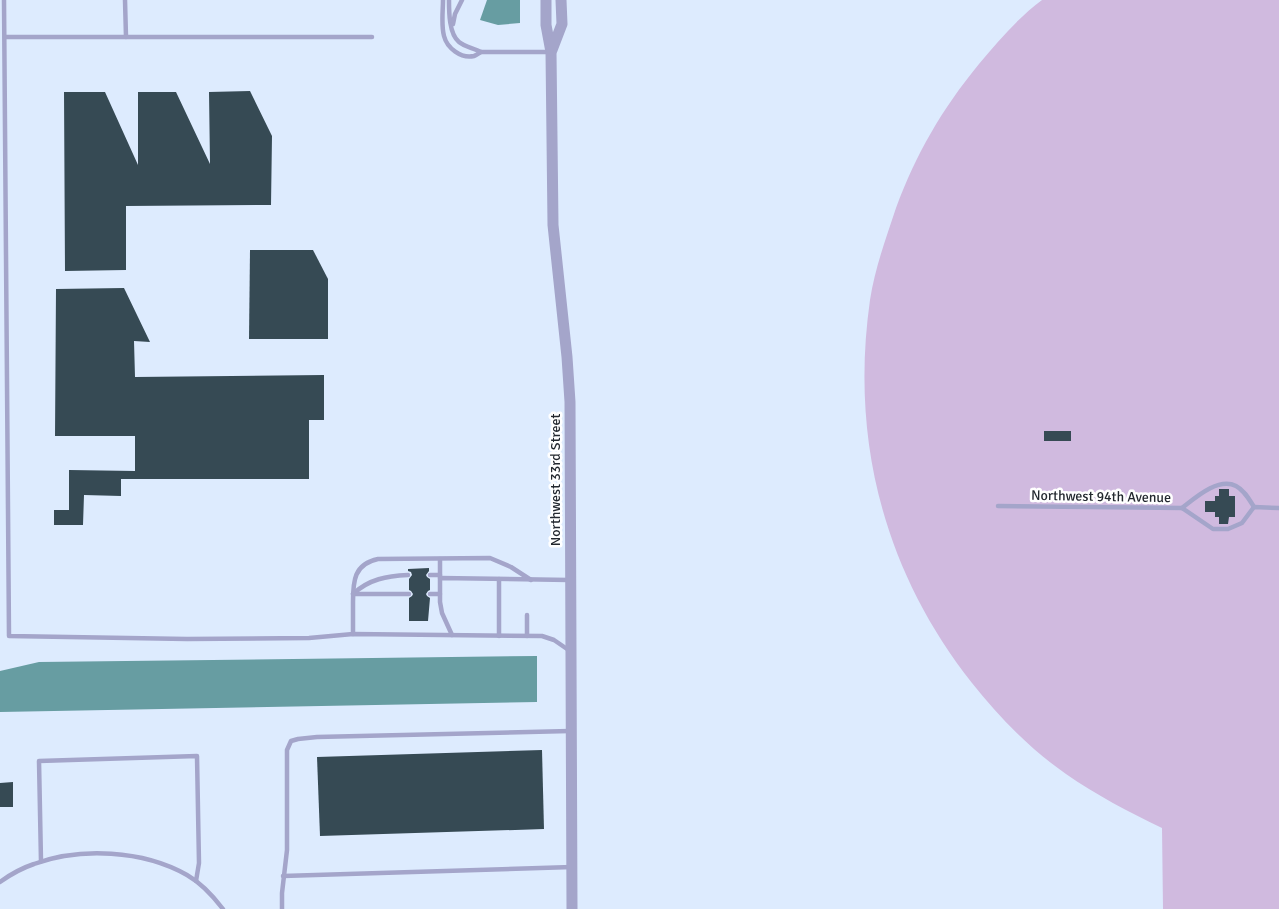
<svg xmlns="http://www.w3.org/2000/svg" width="1279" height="909" viewBox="0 0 1279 909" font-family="Signika,sans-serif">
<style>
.green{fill:#d0badf}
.water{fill:#679da2}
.building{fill:#364a54}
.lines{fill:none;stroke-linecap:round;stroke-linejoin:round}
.service{stroke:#a4a5ca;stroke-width:4.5}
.tertiary{stroke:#a4a5ca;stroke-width:11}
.labels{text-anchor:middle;stroke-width:5;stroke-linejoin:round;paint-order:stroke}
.street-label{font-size:14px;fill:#23282f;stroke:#fff}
</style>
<rect width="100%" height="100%" fill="#ddebfe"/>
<path class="green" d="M1042,0H1279V909H1163L1162,828C1129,812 1096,795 1066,774C1030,749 999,717 972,683C884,571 850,440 870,300C875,268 886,238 896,208C916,154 942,109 979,64C998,41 1018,18 1042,0Z"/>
<g class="water">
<path d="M487,0H520V23L498,25L480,20Z"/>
<path d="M537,656V702L0,712V671L39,662Z"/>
</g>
<g class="building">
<path d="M250,91L272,136L271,205L126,206V270L65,271L64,92H105L138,165V92H176L210,164L209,92Z"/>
<path d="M250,250H313L328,279V339H249Z"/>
<path d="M124,288L150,342L134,341L135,377L324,375V420H309V479H121V496L84,495L83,525H54V510H69V470L135,471V436H55L56,289Z"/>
<rect x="1044" y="431" width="27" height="10"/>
<path d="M1219,489H1229V496H1235V517H1229L1228,524H1219V517H1215V512H1205V501H1215V496H1219Z"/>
<path d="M429,568V571L426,575L427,577L430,579V590L428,591L426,594L427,596L430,598L428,621H409V598L412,596L413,594L411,591L409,590V579L412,575L411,572L408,571V569Z"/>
<path d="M542,750L544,829L320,836L317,757Z"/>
<path d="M13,782V807H0V783Z"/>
</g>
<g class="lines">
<g class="service">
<path d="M4,0L9,636L187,639L309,638L353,634L542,636L554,640L570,651"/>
<path d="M125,0L126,37"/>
<path d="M443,0C443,11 441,25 444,36C447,48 461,59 474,56C477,55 479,53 481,52H550"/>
<path d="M449,0C449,12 449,34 459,42C465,47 474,48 481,52"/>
<path d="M453,24L455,14L462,0"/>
<path d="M5,37H372"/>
<path d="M998,506L1182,508L1213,529H1228L1242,523L1254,507L1279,508"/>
<path d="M1182,508C1195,498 1218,477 1236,486C1244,490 1249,499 1254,507"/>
<path d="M440,559V578"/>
<path d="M430,575H440"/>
<path d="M499,579V636"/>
<path d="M353,594C369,579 387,576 408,575"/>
<path d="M353,594H409"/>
<path d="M430,594H440"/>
<path d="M527,615V636"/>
<path d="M353,634C353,623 353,612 353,602C353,581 354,564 378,559L490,558L511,567L531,580"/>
<path d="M452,635L442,613L440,602V578L569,580"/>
<path d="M41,861L39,761L197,756L199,863L196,881"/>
<path d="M283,876L572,867"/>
<path d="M0,882C11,874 22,868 34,864C80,847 143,850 187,875C201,883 213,896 223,909"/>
<path d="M282,909V893L287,850V750L291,741L298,739L317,737L570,731"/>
</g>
<g class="tertiary">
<path d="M546,0V25L551,52L553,225L567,357L570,402L572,909"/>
<path d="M552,50L562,24L561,0"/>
</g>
</g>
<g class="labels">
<g class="street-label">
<text transform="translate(555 480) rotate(-90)" y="5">Northwest 33rd Street</text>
<text transform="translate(1101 496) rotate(1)" y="5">Northwest 94th Avenue</text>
</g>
</g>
</svg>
